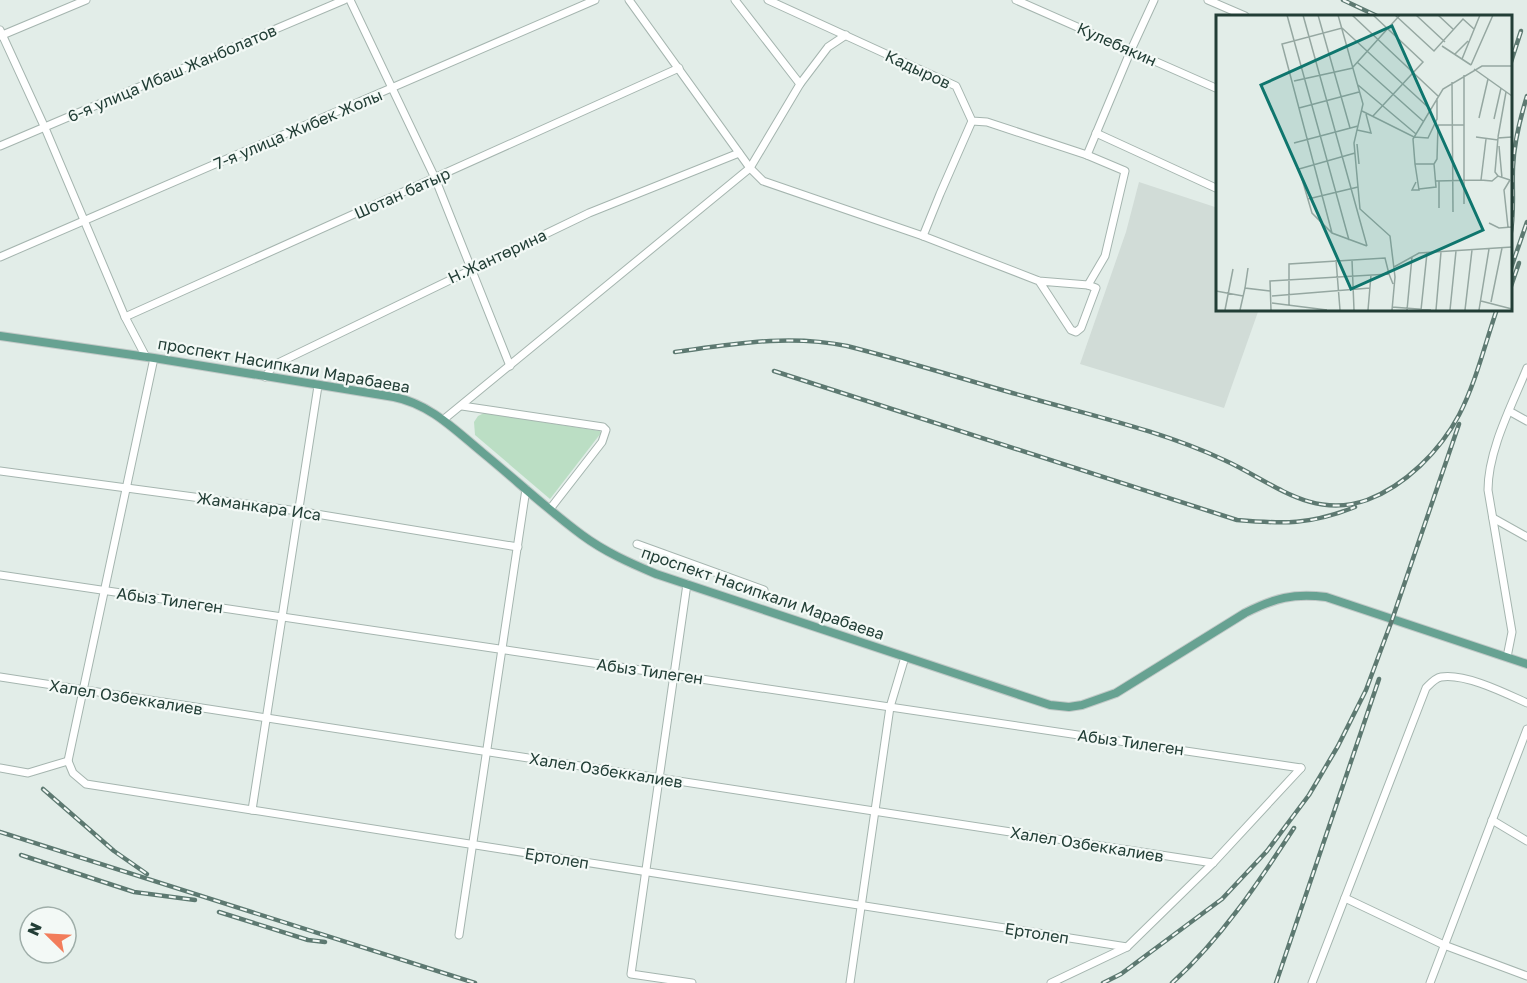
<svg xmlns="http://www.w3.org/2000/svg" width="1527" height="983" viewBox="0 0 1527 983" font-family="'Golos Text',sans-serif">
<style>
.built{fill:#d1dcd7}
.green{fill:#bbdec4}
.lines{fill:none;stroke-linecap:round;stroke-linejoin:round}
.minor-casing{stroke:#a5b5af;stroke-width:9}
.major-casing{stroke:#c1c9c7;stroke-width:10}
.minor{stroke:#fff;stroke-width:7}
.major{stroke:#67a292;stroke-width:8}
.rail-casing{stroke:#5d7971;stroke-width:4.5}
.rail{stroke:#f3f9f6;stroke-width:2;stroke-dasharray:7;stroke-linecap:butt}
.labels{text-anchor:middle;stroke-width:4.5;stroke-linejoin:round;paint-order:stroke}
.street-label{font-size:16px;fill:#223e36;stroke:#f3f9f6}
.inset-road{fill:none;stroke:#95a7a1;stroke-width:1.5}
.view{fill:#0f766e;fill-opacity:0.15;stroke:#0f766e;stroke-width:3}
.inset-edge{fill:none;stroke:#223e36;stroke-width:3}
</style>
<rect width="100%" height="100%" fill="#e2ede8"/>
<path class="built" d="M1139,182L1218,208V309H1259L1224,408L1080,364L1126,232Z"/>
<path class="green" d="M484,413L600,431L601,433L550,499L475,435L474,422L478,416Z"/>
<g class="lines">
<defs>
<g id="minor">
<path d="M350,0L435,178L510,366"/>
<path d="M629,0L750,168L763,181L923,236L940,194L972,121"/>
<path d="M768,0L956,86L972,121L987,122L1087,155L1125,171L1105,256L1088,285"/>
<path d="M1016,0L1218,89"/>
<path d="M1208,0L1245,16"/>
<path d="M0,30L45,128L125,317L146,357"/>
<path d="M0,36L86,0"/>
<path d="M800,84L828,47L846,35"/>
<path d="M1096,133L1218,189"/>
<path d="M0,146L344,0"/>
<path d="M1087,155L1131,50L1154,0"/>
<path d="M923,236L1039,281L1088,285L1096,288L1081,328L1076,332L1071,330L1039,281"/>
<path d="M0,257L595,0"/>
<path d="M125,317L679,68"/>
<path d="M265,377L274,365L589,213L739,153"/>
<path d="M462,406L603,427L606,430L602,442L550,509"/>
<path d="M1509,411L1527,421"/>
<path d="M443,420L750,168L800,84L735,0"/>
<path d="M0,471L298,511L518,547"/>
<path d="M1493,518L1527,537"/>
<path d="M637,544L764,590"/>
<path d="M0,575L1301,768"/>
<path d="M687,584L631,974L692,983"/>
<path d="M1507,657L1512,632L1488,490C1488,450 1512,405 1527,368"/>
<path d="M0,677L1213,863"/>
<path d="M68,761L154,358"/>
<path d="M0,768L28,773L68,761L73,773L86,784L1127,947"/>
<path d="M252,810L318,386"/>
<path d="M1492,820L1527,841"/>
<path d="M1345,898L1444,945L1527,976"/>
<path d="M459,935L526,489"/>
<path d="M850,983L890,707L905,657"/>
<path d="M1051,983L1127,947L1213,863L1301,768"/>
<path d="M1312,983L1426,688C1430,684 1435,678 1441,677C1465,673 1505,693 1527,703"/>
<path d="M1430,983L1527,729"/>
</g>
<path id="major" d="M0,336L154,358L394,397C430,404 455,430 483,453C516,480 548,510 582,535C605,552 630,563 656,574L1050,705L1069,707L1082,705L1116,693L1245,613C1275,598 1293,593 1326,597L1527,664"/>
</defs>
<use href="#minor" class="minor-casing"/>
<use href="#major" class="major-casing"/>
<use href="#minor" class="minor"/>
<use href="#major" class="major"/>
<defs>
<g id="rail">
<path d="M1343,0L1377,16"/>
<path d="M1510,65L1521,31"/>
<path d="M1510,238C1515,214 1512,191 1513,167C1514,143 1520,119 1527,96"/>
<path d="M1510,271L1527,222"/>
<path d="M1510,289L1519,263"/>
<path d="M675,352C734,344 788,334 847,346C910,362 972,382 1034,399C1098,417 1164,432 1224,460C1271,481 1311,520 1367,500C1405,486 1440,451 1459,415C1476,382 1485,344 1497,309"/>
<path d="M774,371L1237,520C1283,524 1310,525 1355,507"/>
<path d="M43,789L114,851L147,874"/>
<path d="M0,832L475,983"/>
<path d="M21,855L134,892L195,900"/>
<path d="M219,912L308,940L325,942"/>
<path d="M1103,983L1121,974L1222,899L1267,851L1309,795L1338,746L1366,690L1392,620L1459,424"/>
<path d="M1172,983C1221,939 1258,883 1294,828"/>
<path d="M1276,983L1379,679"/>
</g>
</defs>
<use href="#rail" class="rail-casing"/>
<use href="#rail" class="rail"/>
</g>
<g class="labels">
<g class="street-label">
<text transform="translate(1117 44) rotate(24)" y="6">Кулебякин</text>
<text transform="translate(918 69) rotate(25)" y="6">Кадыров</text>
<text transform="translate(172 73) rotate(-23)" y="6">6-я улица Ибаш Жанболатов</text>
<text transform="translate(298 129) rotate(-23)" y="6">7-я улица Жибек Жолы</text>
<text transform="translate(402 193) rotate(-24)" y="6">Шотан батыр</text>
<text transform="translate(497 256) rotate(-25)" y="6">Н.Жантөрина</text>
<text transform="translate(284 365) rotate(10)" y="6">проспект Насипкали Марабаева</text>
<text transform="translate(259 506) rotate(8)" y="6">Жаманкара Иса</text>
<text transform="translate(763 593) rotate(19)" y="6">проспект Насипкали Марабаева</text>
<text transform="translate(170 600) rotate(8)" y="6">Абыз Тилеген</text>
<text transform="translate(650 671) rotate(8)" y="6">Абыз Тилеген</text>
<text transform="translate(126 697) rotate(9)" y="6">Халел Озбеккалиев</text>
<text transform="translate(1131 742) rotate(8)" y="6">Абыз Тилеген</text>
<text transform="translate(606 770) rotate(9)" y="6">Халел Озбеккалиев</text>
<text transform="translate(1087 844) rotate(9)" y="6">Халел Озбеккалиев</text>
<text transform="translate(557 858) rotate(9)" y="6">Ертолеп</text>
<text transform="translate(1037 933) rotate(9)" y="6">Ертолеп</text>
</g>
</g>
<g transform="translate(1216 15)">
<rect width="296" height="296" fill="#e2ede8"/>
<path class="inset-road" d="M71,0L133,225M87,0L151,231M102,0L134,113M122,0L147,89L138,128L144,194L174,221L179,262L176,295M136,0L222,81M157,0L207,47L157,101M179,0L218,36L247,4L258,14M200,0L229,27M222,0L238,15M226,31L255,50M239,39L252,26M246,44L264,0M141,47L207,106M255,50L277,0M137,52L184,0M258,54L296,81M78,66L137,53M236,67L237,197M142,70L200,119M83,93L143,77M146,96L198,122L212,123L221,104V83M263,103L272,64M278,104L285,73M222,110H248M141,115L155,118L150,99M260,122L282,125M282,122L290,77M270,124L265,165L276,166L282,161L294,165M78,128L142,111M141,129L143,149M283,131L286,163M139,138L83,154L96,198L116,218L151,231M199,149L203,175H196L200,167M218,149H199L197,124L227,74L266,51H296M282,161L279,157L282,123L296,122M220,166L265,165M203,174L220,172L218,149L221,144L222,110M92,184L142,172M248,189V60M223,193V166M273,208L283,213L296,212M292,212L288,175L294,165M116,218L66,29L126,13L214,94M120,245L124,295M136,245L138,295M178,252L203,238L296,232M32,253L29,273L54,276M0,276L27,281M56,281L154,273M265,286L296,294M275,287L286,233M56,288L111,295M73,290V249L169,243L173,259M176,292L215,295M9,295L17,254M24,295L29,273M55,295L54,266L173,259L177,269M152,295L155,260M191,295L196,242M205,295L211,238M220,295L225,237M234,295L240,236M249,295L256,235M263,295L273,234"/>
<path class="view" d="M176,11L267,215L135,274L45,70Z"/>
<rect width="296" height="296" class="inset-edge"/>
</g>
<g transform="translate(48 935) rotate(294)"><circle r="28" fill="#f3f9f6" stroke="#9faea9" stroke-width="1.5"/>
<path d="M0-4.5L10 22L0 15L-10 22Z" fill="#f27d5b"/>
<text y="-9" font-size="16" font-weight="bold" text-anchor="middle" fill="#223e36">N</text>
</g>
</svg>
